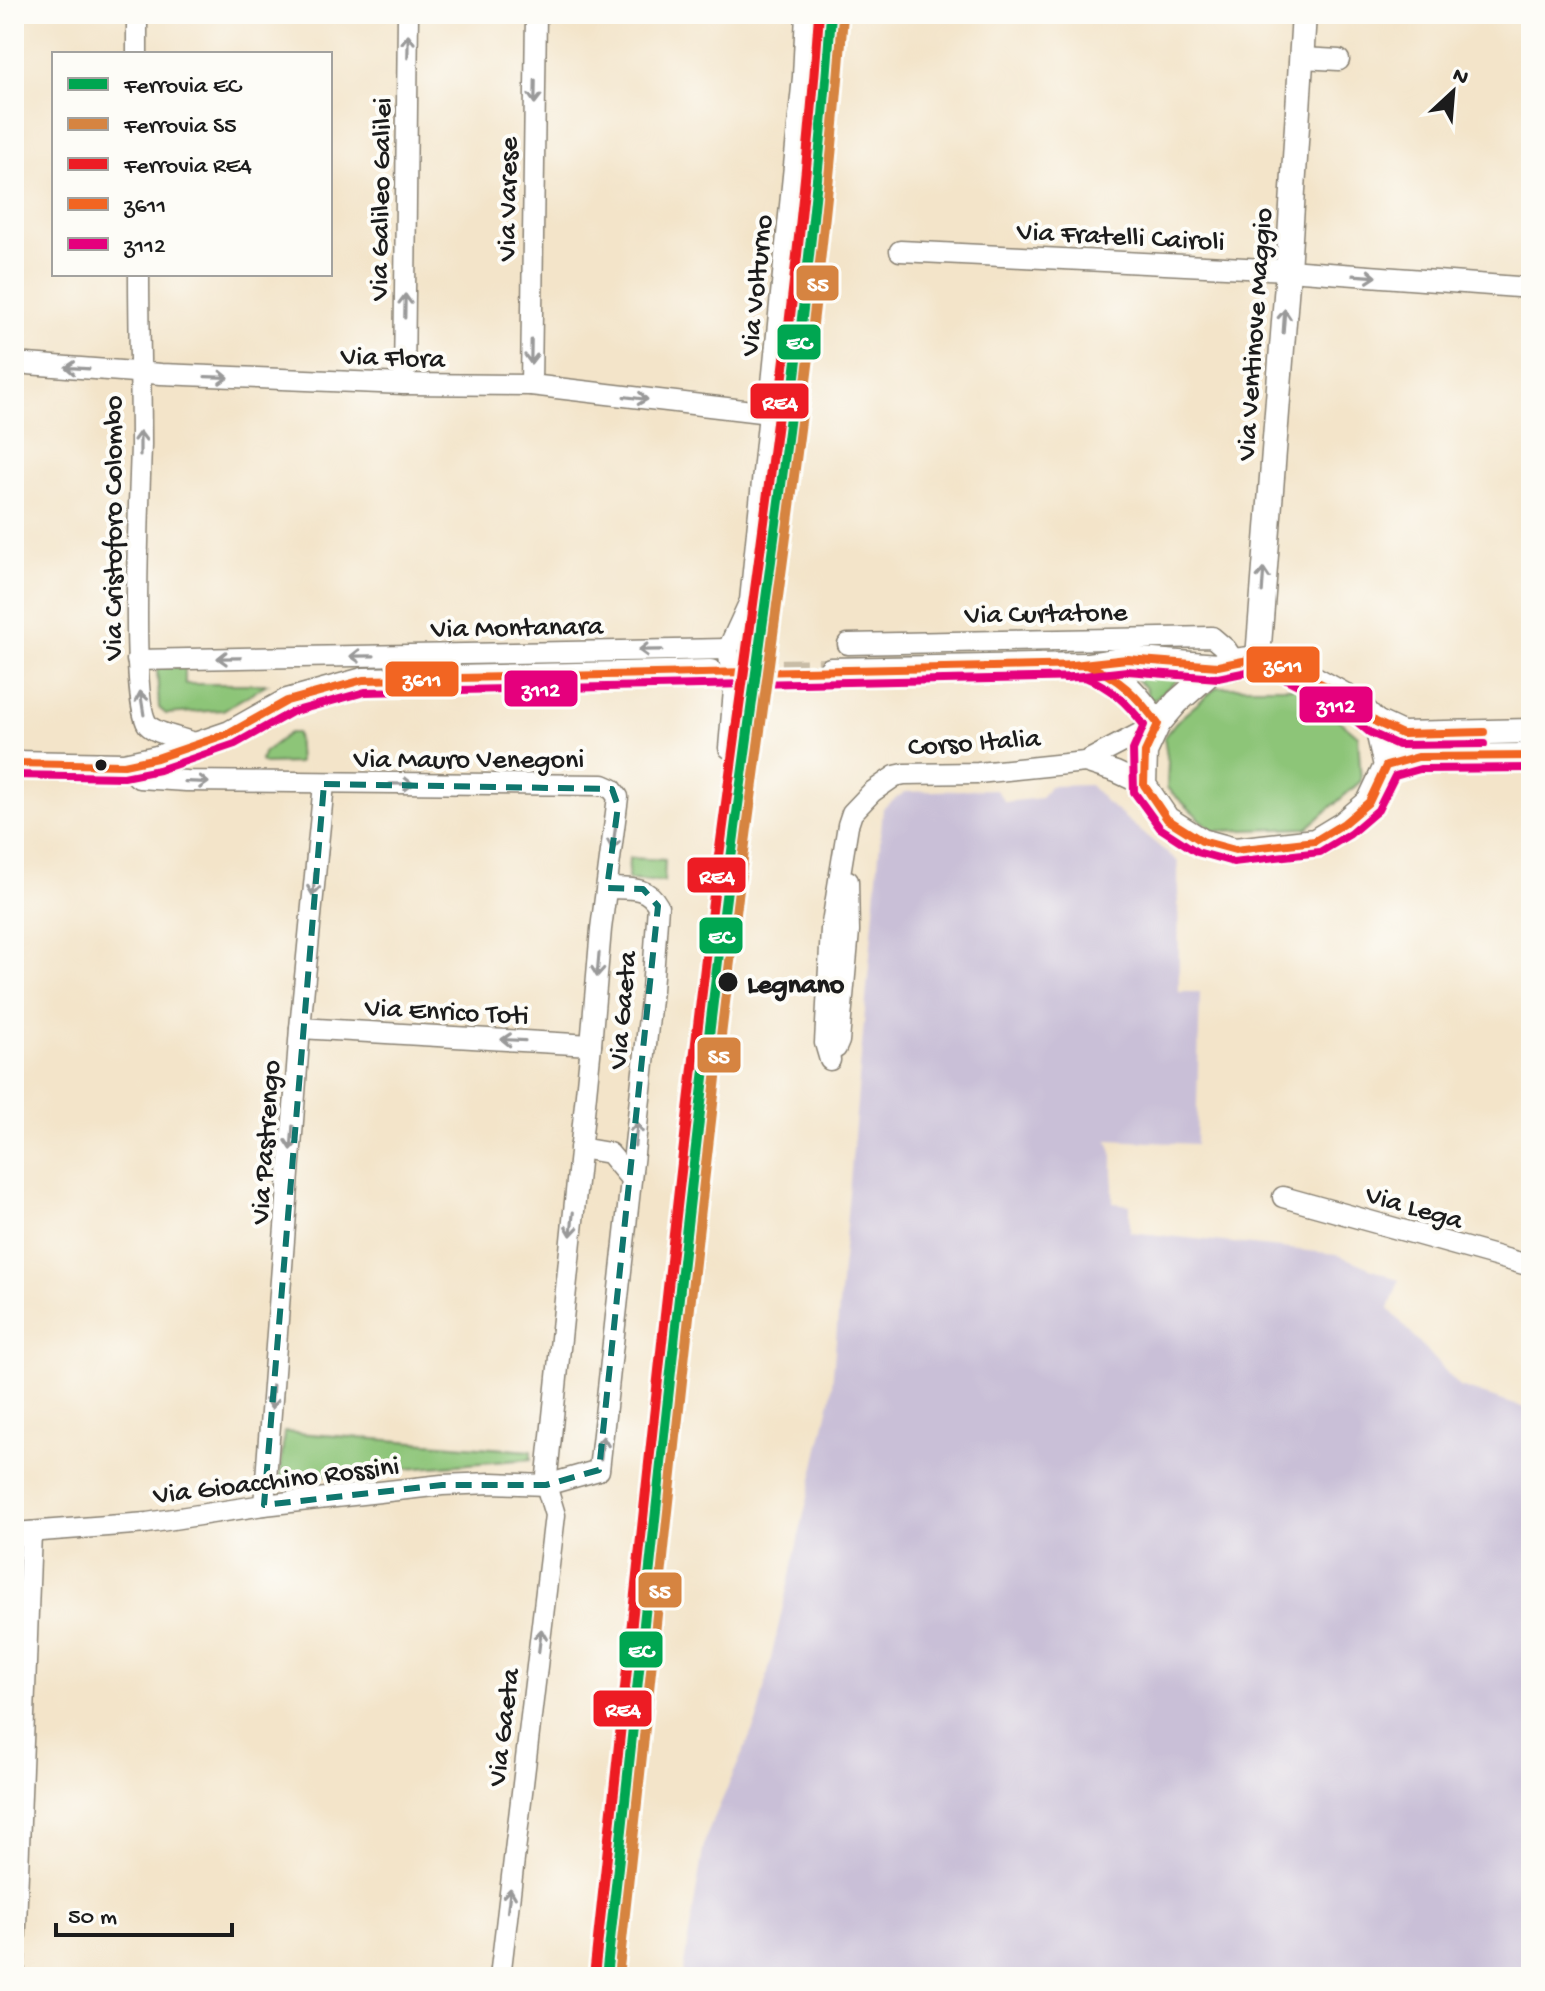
<svg xmlns="http://www.w3.org/2000/svg" width="1545" height="1991" viewBox="0 0 1545 1991" font-family="'Gochi Hand',sans-serif">
<style>
.industrial{fill:#c9bfd7}
.green{fill:#8dc578;stroke:#54704a;stroke-width:2}
.lines{fill:none;stroke-linecap:round;stroke-linejoin:round}
.tertiary-tunnel{stroke:#c8bca6;stroke-width:24;stroke-dasharray:24 12;stroke-linecap:butt}
.minor-casing{stroke:#888072;stroke-width:23}
.tertiary-casing{stroke:#888072;stroke-width:27}
.minor{stroke:#fff;stroke-width:20}
.tertiary{stroke:#fff;stroke-width:24}
.bus-1-casing{stroke:#fdfcf7;stroke-width:14}
.bus-2-casing{stroke:#fdfcf7;stroke-width:14}
.bus-1{stroke:#f26522;stroke-width:8}
.bus-2{stroke:#e5007d;stroke-width:8}
.rail-1-casing{stroke:#fdfcf7;stroke-width:16}
.rail-2-casing{stroke:#fdfcf7;stroke-width:16}
.rail-3-casing{stroke:#fdfcf7;stroke-width:16}
.rail-1{stroke:#00a651;stroke-width:10}
.rail-2{stroke:#d68441;stroke-width:10}
.rail-3{stroke:#ed1c24;stroke-width:10}
.oneway{stroke:#999}
.marked{fill:none;stroke:#0f766e;stroke-width:6;stroke-dasharray:16 10;stroke-linejoin:round}
.bus-dot{fill:#1c1c1c;stroke:#fdfcf7;stroke-width:3}
.labels{text-anchor:middle;stroke-width:8;stroke-linejoin:round;paint-order:stroke}
.street-label{font-size:28px;fill:#1c1c1c;stroke:#fdfcf7}
.stop-label{font-size:28px;font-weight:bold;fill:#1c1c1c;stroke:#fdfcf7;text-anchor:start}
.line-badge{stroke:#fdfcf7;stroke-width:3}
.badge-label{font-size:22px;text-anchor:middle;font-weight:bold;fill:#fff}
</style>
<rect width="100%" height="100%" fill="#fdfcf7"/>
<filter id="ink" filterUnits="userSpaceOnUse"><feTurbulence type="fractalNoise" baseFrequency=".0125" numOctaves="2"/><feDisplacementMap in="SourceGraphic" scale="16" xChannelSelector="R" yChannelSelector="G"/><feConvolveMatrix kernelMatrix="1 2 1 2 8 2 1 2 1" color-interpolation-filters="sRGB"/></filter>
<filter id="wash" filterUnits="userSpaceOnUse"><feTurbulence type="fractalNoise" baseFrequency=".006" numOctaves="4" result="noise"/><feDisplacementMap in="SourceGraphic" scale="32" xChannelSelector="R" yChannelSelector="G"/><feGaussianBlur stdDeviation="1.8" result="paint"/><feColorMatrix in="noise" values="0 0 0 0 0 0 0 0 0 0 0 0 0 0 0 0 0 1.4 0 .05"/><feComposite in="paint" operator="in"/></filter>
<g filter="url(#wash)">
<rect width="100%" height="100%" fill="#f3e4c9"/>
<path class="industrial" d="M1090,785L1107,803L1178,862L1179,992H1200L1196,1144L1108,1140L1113,1156V1203L1130,1205V1232L1336,1254L1399,1280L1389,1309L1460,1387L1531,1410V1952L1528,1977H682L705,1839L757,1720L831,1396L883,808L905,792L995,789L1005,802L1041,798L1049,786Z"/>
<g class="green">
<path d="M157,667H185V684H267L223,710L166,714L159,708Z"/>
<path d="M1124,669L1187,672L1151,702L1145,687Z"/>
<path d="M1217,687H1300L1358,736L1361,781L1307,828L1213,831L1167,788L1168,763L1164,737L1176,722Z"/>
<path d="M289,733H297L299,763L265,764L261,761L263,753Z"/>
<path d="M629,858L665,860L664,882L628,880Z"/>
<path d="M284,1432L531,1451V1459L280,1479Z"/>
</g>
</g>
<g filter="url(#ink)">
<g class="lines">
<path class="tertiary-tunnel" d="M710,672L831,670"/>
<defs>
<g id="minor">
<path d="M137,14V54"/>
<path d="M1302,58L1339,60"/>
<path d="M900,251L1288,270L1531,288"/>
<path d="M139,274C139,331 141,388 141,445C140,489 129,701 148,725C156,734 187,740 199,744"/>
<path d="M14,363L161,374L404,384L531,385L769,413"/>
<path d="M404,384L408,14"/>
<path d="M531,385L536,14"/>
<path d="M848,644L1212,637L1226,649L1234,661"/>
<path d="M137,660L728,649"/>
<path d="M729,748L734,690L728,649L750,601L803,77L806,14"/>
<path d="M1085,762L1116,772L1144,785"/>
<path d="M124,765L139,778L186,781L603,785L612,789L618,797L601,929L591,1045L546,1485L555,1515L500,1977"/>
<path d="M300,1028L591,1045"/>
<path d="M836,1048L839,1041L849,931L848,881"/>
<path d="M830,1060L825,1043L831,929L848,825L852,813L872,792L895,776L904,774L978,773L1085,762L1158,724"/>
<path d="M580,1148L609,1153L631,1179"/>
<path d="M1283,1197L1531,1266"/>
<path d="M264,1505L300,1028L324,784"/>
<path d="M14,1533L147,1523L264,1505L442,1485L492,1483L546,1485L599,1470L652,990L658,906C647,885 628,889 607,888"/>
<path d="M14,1977L31,1532"/>
</g>
<g id="tertiary">
<path d="M1258,658L1284,665L1317,680L1344,695L1366,712L1376,722L1386,766L1369,802L1343,824L1315,841L1235,850L1202,841L1167,819L1144,785L1145,752L1158,724L1177,702L1218,666L1234,661Z"/>
<path d="M1258,658L1288,270L1304,14"/>
<path d="M1090,666C1127,679 1135,693 1158,724"/>
<path d="M831,670L1087,665L1127,659L1218,666"/>
<path d="M1376,722L1402,734L1531,731"/>
<path d="M14,763L124,765L157,758L230,733L287,701L363,680L710,672"/>
<path d="M1386,766L1418,757L1531,756"/>
</g>
</defs>
<use href="#minor" class="minor-casing"/>
<use href="#tertiary" class="tertiary-casing"/>
<use href="#minor" class="minor"/>
<use href="#tertiary" class="tertiary"/>
<defs>
<g id="bus-1">
<path d="M1064,666L1127,659L1218,666L1258,658L1284,665L1344,695L1376,722L1402,734L1484,732"/>
<path d="M14,763L124,765L157,758L230,733L287,701L363,680L1087,665C1120,678 1137,696 1158,724L1145,752L1144,785L1167,819L1202,841L1235,850L1315,841L1343,824L1369,802L1386,766L1418,757L1531,756"/>
</g>
<g id="bus-2">
<path d="M1065,678L1127,671L1218,678L1257,670L1280,676L1337,705L1369,732L1398,745L1484,744"/>
<path d="M14,775L124,777L159,770L235,744L292,712L365,692L1085,677C1112,688 1127,703 1144,725L1133,750L1134,792L1160,828L1197,852L1233,862L1320,852L1350,834L1378,810L1395,776L1420,769L1531,768"/>
</g>
</defs>
<use href="#bus-1" class="bus-1-casing"/>
<use href="#bus-2" class="bus-2-casing"/>
<use href="#bus-1" class="bus-1"/>
<use href="#bus-2" class="bus-2"/>
<defs>
<path id="rail-1" d="M606,1977C645,1625 679,1272 723,921C761,619 810,318 831,14"/>
<path id="rail-2" d="M618,1977C657,1625 691,1273 735,921C773,619 821,319 843,15"/>
<path id="rail-3" d="M594,1976C633,1621 668,1265 712,910C750,612 798,315 819,14"/>
</defs>
<use href="#rail-1" class="rail-1-casing"/>
<use href="#rail-2" class="rail-2-casing"/>
<use href="#rail-3" class="rail-3-casing"/>
<use href="#rail-1" class="rail-1"/>
<use href="#rail-2" class="rail-2"/>
<use href="#rail-3" class="rail-3"/>
</g>
<defs><path id="oneway-shaft" d="M-6 0H5M1.5-3L5.5 0L1.5 3" fill="none" stroke-width="1.6" stroke-linecap="round" stroke-linejoin="round" transform="scale(2)"/></defs>
<g class="oneway">
<use href="#oneway-shaft" transform="translate(408 46) rotate(-89)"/>
<use href="#oneway-shaft" transform="translate(535 92) rotate(91)"/>
<use href="#oneway-shaft" transform="translate(1365 276) rotate(4)"/>
<use href="#oneway-shaft" transform="translate(405 306) rotate(-89)"/>
<use href="#oneway-shaft" transform="translate(1284 321) rotate(-86)"/>
<use href="#oneway-shaft" transform="translate(531 352) rotate(91)"/>
<use href="#oneway-shaft" transform="translate(77 368) rotate(-176)"/>
<use href="#oneway-shaft" transform="translate(217 377) rotate(2)"/>
<use href="#oneway-shaft" transform="translate(636 398) rotate(7)"/>
<use href="#oneway-shaft" transform="translate(140 443) rotate(-90)"/>
<use href="#oneway-shaft" transform="translate(1263 580) rotate(-86)"/>
<use href="#oneway-shaft" transform="translate(650 650) rotate(179)"/>
<use href="#oneway-shaft" transform="translate(362 656) rotate(179)"/>
<use href="#oneway-shaft" transform="translate(229 658) rotate(179)"/>
<use href="#oneway-shaft" transform="translate(142 703) rotate(-99)"/>
<use href="#oneway-shaft" transform="translate(197 782) rotate(2)"/>
<use href="#oneway-shaft" transform="translate(402 784) rotate(1)"/>
<use href="#oneway-shaft" transform="translate(614 838) rotate(98)"/>
<use href="#oneway-shaft" transform="translate(314 884) rotate(96)"/>
<use href="#oneway-shaft" transform="translate(598 965) rotate(95)"/>
<use href="#oneway-shaft" transform="translate(513 1040) rotate(-177)"/>
<use href="#oneway-shaft" transform="translate(636 1134) rotate(-84)"/>
<use href="#oneway-shaft" transform="translate(292 1138) rotate(94)"/>
<use href="#oneway-shaft" transform="translate(572 1224) rotate(96)"/>
<use href="#oneway-shaft" transform="translate(272 1397) rotate(94)"/>
<use href="#oneway-shaft" transform="translate(602 1448) rotate(-84)"/>
<use href="#oneway-shaft" transform="translate(540 1641) rotate(-83)"/>
<use href="#oneway-shaft" transform="translate(509 1900) rotate(-83)"/>
</g>
</g>
<path class="marked" d="M324,784L612,789L618,806L607,888L643,889L658,906L599,1470L546,1485H442L264,1505Z"/>
<g class="bus-dot">
<circle cx="101" cy="765" r="7"/>
<circle cx="728" cy="982" r="11"/>
</g>
<g class="labels">
<g class="street-label">
<text transform="translate(378 199) rotate(-89)" y="10">Via Galileo Galilei</text>
<text transform="translate(505 199) rotate(-89)" y="10">Via Varese</text>
<text transform="translate(1121 234) rotate(3)" y="10">Via Fratelli Cairoli</text>
<text transform="translate(754 285) rotate(-84)" y="10">Via Volturno</text>
<text transform="translate(1252 334) rotate(-86)" y="10">Via Ventinove Maggio</text>
<text transform="translate(393 355) rotate(2)" y="10">Via Flora</text>
<text transform="translate(111 528) rotate(-90)" y="10">Via Cristoforo Colombo</text>
<text transform="translate(1046 611) rotate(-1)" y="10">Via Curtatone</text>
<text transform="translate(517 625) rotate(-1)" y="10">Via Montanara</text>
<text transform="translate(974 740) rotate(-4)" y="10">Corso Italia</text>
<text x="469" y="767">Via Mauro Venegoni</text>
<text transform="translate(447 1009) rotate(3)" y="10">Via Enrico Toti</text>
<text transform="translate(620 1010) rotate(-85)" y="10">Via Gaeta</text>
<text transform="translate(263 1142) rotate(-86)" y="10">Via Pastrengo</text>
<text transform="translate(1415 1205) rotate(16)" y="10">Via Lega</text>
<text transform="translate(276 1478) rotate(-7)" y="10">Via Gioacchino Rossini</text>
<text transform="translate(501 1727) rotate(-83)" y="10">Via Gaeta</text>
</g>
<g class="stop-label">
<text x="747" y="992">Legnano</text>
</g>
</g>
<g class="line-badge">
<rect x="795" y="264" width="45" height="38" rx="8" fill="#d68441"/>
<rect x="776" y="323" width="46" height="38" rx="8" fill="#00a651"/>
<rect x="749" y="382" width="61" height="38" rx="8" fill="#ed1c24"/>
<rect x="1245" y="645" width="76" height="39" rx="8" fill="#f26522"/>
<rect x="384" y="660" width="76" height="38" rx="8" fill="#f26522"/>
<rect x="503" y="669" width="76" height="39" rx="8" fill="#e5007d"/>
<rect x="1298" y="685" width="76" height="39" rx="8" fill="#e5007d"/>
<rect x="686" y="856" width="61" height="38" rx="8" fill="#ed1c24"/>
<rect x="698" y="916" width="46" height="39" rx="8" fill="#00a651"/>
<rect x="696" y="1036" width="46" height="38" rx="8" fill="#d68441"/>
<rect x="637" y="1571" width="46" height="38" rx="8" fill="#d68441"/>
<rect x="618" y="1630" width="46" height="39" rx="8" fill="#00a651"/>
<rect x="592" y="1689" width="61" height="39" rx="8" fill="#ed1c24"/>
</g>
<g class="badge-label">
<text x="818" y="291">S5</text>
<text x="799" y="349">EC</text>
<text x="780" y="409">RE4</text>
<text x="1283" y="672">z611</text>
<text x="422" y="686">z611</text>
<text x="541" y="696">z112</text>
<text x="1336" y="712">z112</text>
<text x="717" y="883">RE4</text>
<text x="721" y="943">EC</text>
<text x="719" y="1063">S5</text>
<text x="660" y="1598">S5</text>
<text x="641" y="1657">EC</text>
<text x="623" y="1716">RE4</text>
</g>
<rect width="1545" height="1991" fill="none" stroke="#fdfcf7" stroke-width="48"/>
<rect x="52" y="52" width="280" height="224" fill="#fdfcf7" stroke="#a3a29f" stroke-width="2"/>
<rect x="68" y="78" width="40" height="12" fill="#00a651" stroke="#a3a29f" stroke-width="2"/>
<text x="124" y="92" font-size="24" fill="#1c1c1c">Ferrovia EC</text>
<rect x="68" y="118" width="40" height="12" fill="#d68441" stroke="#a3a29f" stroke-width="2"/>
<text x="124" y="132" font-size="24" fill="#1c1c1c">Ferrovia S5</text>
<rect x="68" y="158" width="40" height="12" fill="#ed1c24" stroke="#a3a29f" stroke-width="2"/>
<text x="124" y="172" font-size="24" fill="#1c1c1c">Ferrovia RE4</text>
<rect x="68" y="198" width="40" height="12" fill="#f26522" stroke="#a3a29f" stroke-width="2"/>
<text x="124" y="212" font-size="24" fill="#1c1c1c">z611</text>
<rect x="68" y="238" width="40" height="12" fill="#e5007d" stroke="#a3a29f" stroke-width="2"/>
<text x="124" y="252" font-size="24" fill="#1c1c1c">z112</text>
<g transform="translate(1453 92) rotate(26)" stroke="#fdfcf7" stroke-width="6" paint-order="stroke">
<path d="M0-6L14 30L0 20L-14 30Z" fill="#1c1c1c"/>
<text y="-12" font-size="22" font-weight="bold" text-anchor="middle" fill="#1c1c1c">N</text>
</g>
<path d="M56 1923v12h176v-12" fill="none" stroke="#1c1c1c" stroke-width="4"/>
<text x="68" y="1923" font-size="24" fill="#1c1c1c" stroke="#fdfcf7" stroke-width="6" paint-order="stroke">50 m</text>
</svg>
